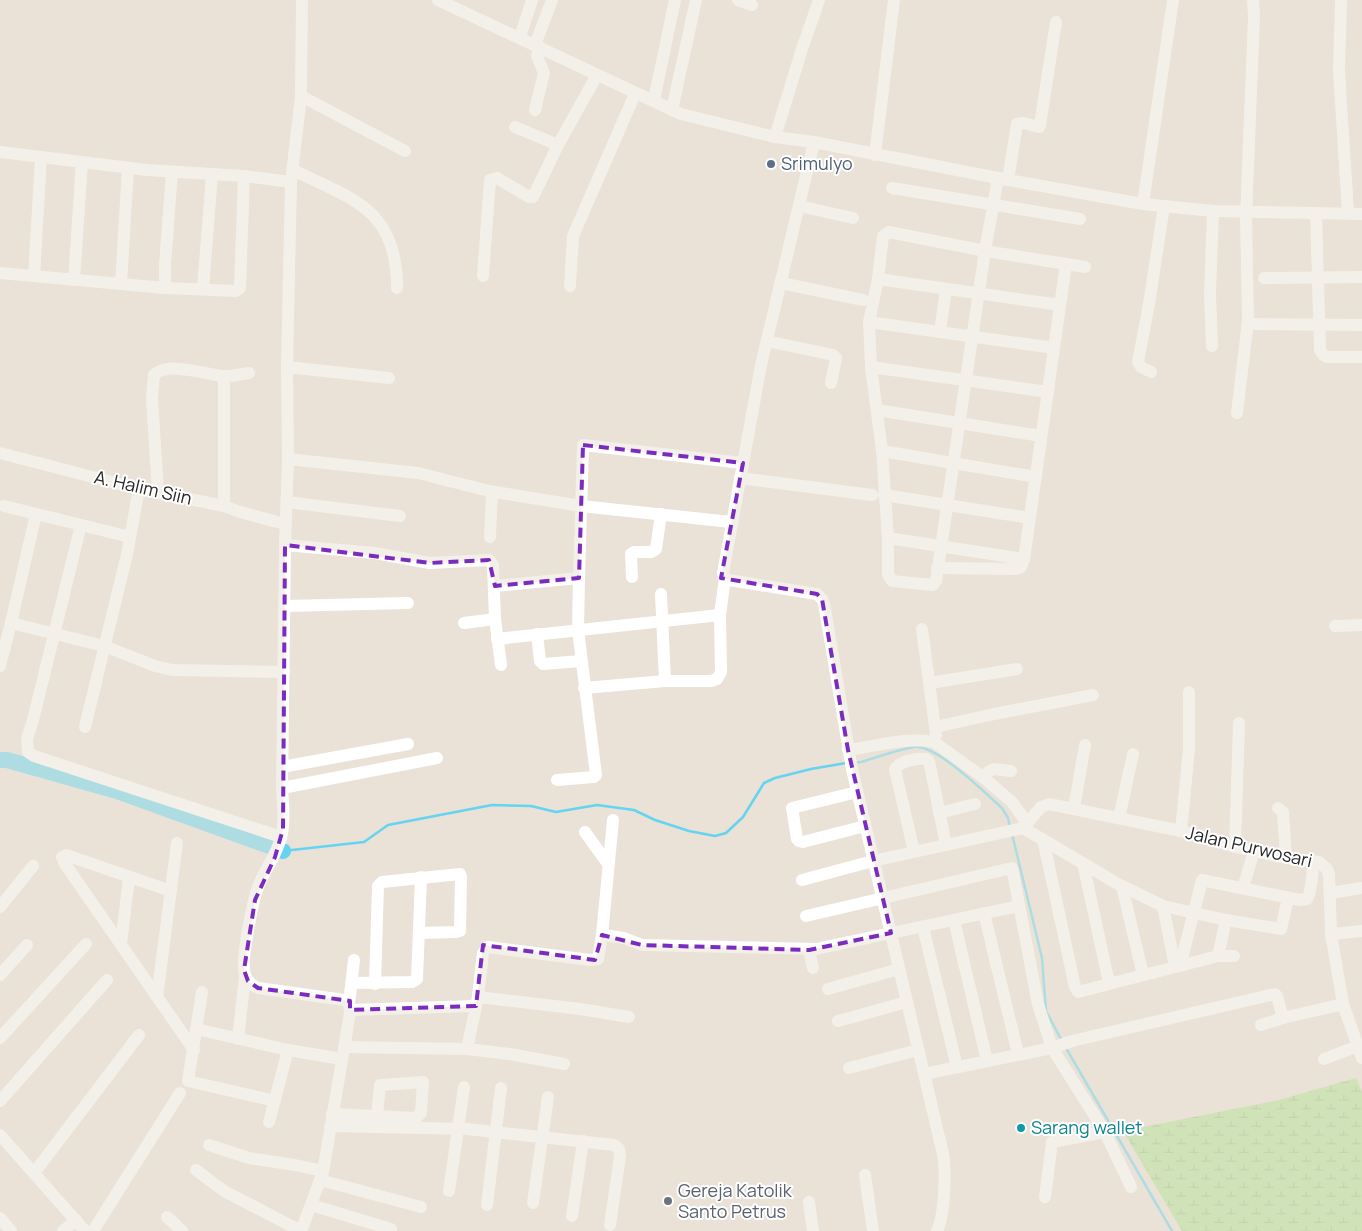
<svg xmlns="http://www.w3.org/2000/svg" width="1362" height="1231" viewBox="0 0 1362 1231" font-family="Manrope,sans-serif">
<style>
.wetland{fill:url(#wetland-marsh)}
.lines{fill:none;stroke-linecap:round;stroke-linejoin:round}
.stream{stroke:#65d4f1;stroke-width:2.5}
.river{stroke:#65d4f1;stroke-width:16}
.minor{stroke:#fff;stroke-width:12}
.marked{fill:none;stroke:#7b2cbf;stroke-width:4;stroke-dasharray:10 6;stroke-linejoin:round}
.service-dot{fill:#5c6f8a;stroke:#fff;stroke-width:2}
.culture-dot{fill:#0f9aa8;stroke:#fff;stroke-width:2}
.worship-dot{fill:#6b7280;stroke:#fff;stroke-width:2}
.labels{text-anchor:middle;stroke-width:4;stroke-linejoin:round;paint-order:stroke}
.service-label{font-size:18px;fill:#4e5e75;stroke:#fff;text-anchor:start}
.street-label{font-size:18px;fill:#262626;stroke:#fff}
.culture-label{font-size:18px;fill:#0d838f;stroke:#fff;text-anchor:start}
.worship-label{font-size:18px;fill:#5b616d;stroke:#fff;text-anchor:start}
</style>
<defs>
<pattern id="wetland-marsh" width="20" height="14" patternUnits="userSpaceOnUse" patternTransform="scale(1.25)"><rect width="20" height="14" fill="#b2e390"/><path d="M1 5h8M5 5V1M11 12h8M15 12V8" fill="none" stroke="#99c37c"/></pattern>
</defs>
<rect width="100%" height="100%" fill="#eae1d7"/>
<path class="wetland" d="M1356,1078L1362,1092V1231H1182L1123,1131L1279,1100Z"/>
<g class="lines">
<g class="stream">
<path d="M854,763L861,762C878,757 896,750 914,747C936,744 985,793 1002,808L1008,818L1010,827"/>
<path d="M1012,834L1042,958L1046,1011L1062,1041"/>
<path d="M283,851L364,842L388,825L492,805L531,806L556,812L597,805L634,810L655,820L689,831L715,836L726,833L743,817L764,783L775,778L811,769L846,763"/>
<path d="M1066,1048L1172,1231"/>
</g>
<path class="river" d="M0,760H7L117,791L283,851"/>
<g class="minor">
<path d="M438,0L681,114L775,137L814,142L1008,180L1143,204L1213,211L1362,214"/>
<path d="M738,0L752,5"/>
<path d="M1341,0L1339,71L1348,213"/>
<path d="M520,37L532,0"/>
<path d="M535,45L552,0"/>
<path d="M301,96L405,151"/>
<path d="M654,100L675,0"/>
<path d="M535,110L544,73L537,56L540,47"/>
<path d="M672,110L696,0"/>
<path d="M515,127L558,145"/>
<path d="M775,137L802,49L819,0"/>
<path d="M814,142L761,365L723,573L725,578L729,580L817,594L822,599L824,603L852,769L943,1154C946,1173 945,1214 937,1231"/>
<path d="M0,152L147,170L244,176L291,182"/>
<path d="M875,155L894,0"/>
<path d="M293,170C354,200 397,209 397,288"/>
<path d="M998,178L985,251L936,581L933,585L892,581L888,574V538L882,451L871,367L869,322L878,279L883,236L889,232L985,251L1085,267"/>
<path d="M1008,180L1017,124L1023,123L1039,127L1040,125L1056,22"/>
<path d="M892,188L1080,219"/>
<path d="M1143,204L1173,0"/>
<path d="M799,206L853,218"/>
<path d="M1316,213L1320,350L1323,355L1327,357H1362"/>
<path d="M0,273L165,288L236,291L240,288L244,176"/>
<path d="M34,276L41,157"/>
<path d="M483,276L490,180L497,178L529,197H533L558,145L597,75"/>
<path d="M1264,278L1362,277"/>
<path d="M878,279L1060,305"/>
<path d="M74,280L82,162"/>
<path d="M781,283L863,300"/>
<path d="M121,284L128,168"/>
<path d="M570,286L573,236L635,94"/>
<path d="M165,288V265L172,172"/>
<path d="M203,289L212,174"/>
<path d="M869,322L1054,348"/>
<path d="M1255,324L1362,325"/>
<path d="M940,332L946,289"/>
<path d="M767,341L833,355L836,358L831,383"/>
<path d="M1212,346L1210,294L1213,211"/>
<path d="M287,367L389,378"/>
<path d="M871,367L1048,392"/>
<path d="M1151,372L1141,367L1138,362L1149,304L1164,206"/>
<path d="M877,410L1041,436"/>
<path d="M1237,413L1248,321L1246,216L1254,17L1253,0"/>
<path d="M882,451L1036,477"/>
<path d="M0,453L139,489L224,506L240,512L285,524"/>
<path d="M288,459L418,473L489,491L581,506L731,522"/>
<path d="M740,478L872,495"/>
<path d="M158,493L152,398L154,375C168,361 204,374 222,376C231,377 241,374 249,373"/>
<path d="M884,495L1030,518"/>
<path d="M287,502L400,516"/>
<path d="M4,506L130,537"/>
<path d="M224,506V376"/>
<path d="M36,514L11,623L104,646L155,666L172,670L284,672"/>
<path d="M81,525L33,720L27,739L28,752L34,756L281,837"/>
<path d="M490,537L492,492"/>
<path d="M888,538L1024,559"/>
<path d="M285,545L375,553L430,563L489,560L493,565L495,619L464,623"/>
<path d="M937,568L1016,569L1021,567L1024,559L1066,264"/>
<path d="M632,577L631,554L634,552H651L656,549L661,514"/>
<path d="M579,578L583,445L743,463"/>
<path d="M495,586L579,578L578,630L596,775L594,777L557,780"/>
<path d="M661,594L665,681"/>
<path d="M285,606L408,603"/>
<path d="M495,619L501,665"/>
<path d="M1335,626L1362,625"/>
<path d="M922,629L936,735"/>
<path d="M537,634L540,661L543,664L581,661"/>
<path d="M497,639L720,615"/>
<path d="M0,666L11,623"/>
<path d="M930,683L1017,669"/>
<path d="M584,688L665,681H711L717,679L721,672L720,615L725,578"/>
<path d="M85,727L127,554L139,489"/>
<path d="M936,727L989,715L1093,695"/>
<path d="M848,750C876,746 906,737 934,742L984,778L988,772L994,769L1011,771"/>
<path d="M282,767L408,744"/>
<path d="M984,778L1012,802L1027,823"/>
<path d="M282,788L437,758"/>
<path d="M857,792L792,808L797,839L799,841L803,842L865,826"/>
<path d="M1074,808L1085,745"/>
<path d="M1278,808L1283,812L1286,858"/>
<path d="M939,813L975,804"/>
<path d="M1119,818L1133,754"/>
<path d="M1023,828L1118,884L1163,906L1226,920L1281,929L1288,898"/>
<path d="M1181,831L1189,749V692"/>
<path d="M585,832L608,864"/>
<path d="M1043,839L1075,987L1078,992L1218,956L1226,920"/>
<path d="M1235,847L1239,723"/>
<path d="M914,852L895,769C900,761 917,758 926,759L929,761L946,845"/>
<path d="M1083,863L1109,983"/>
<path d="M802,880L873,861L1023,828L1041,807L1049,804L1181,831L1235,847L1291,859L1319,862L1327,869L1329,874L1331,934L1343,1004L1362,1058"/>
<path d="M1122,886L1143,975"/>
<path d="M1243,888L1254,851"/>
<path d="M171,891L66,855L62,857L65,864L194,1050"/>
<path d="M1331,893L1362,888"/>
<path d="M1163,906L1175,967"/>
<path d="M0,907L33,866"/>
<path d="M984,913L1018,1054"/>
<path d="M806,916L1012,868L1038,1004L1052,1048L1105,1132L1131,1187"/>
<path d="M954,920L987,1061"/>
<path d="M923,927L957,1067"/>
<path d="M1331,934L1362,931"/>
<path d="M602,935L624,938L642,945L816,949L1019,906"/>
<path d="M121,944L129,878"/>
<path d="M809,950L813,968"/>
<path d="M1218,956H1234"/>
<path d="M1180,966L1202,880L1300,900L1307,899C1312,892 1312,871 1314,861"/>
<path d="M0,975L27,945"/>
<path d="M352,983L412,982L417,979L421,877"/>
<path d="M375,984L378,886L382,882L460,874L461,877L460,931L456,932L420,933"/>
<path d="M828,989L899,969"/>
<path d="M202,992L188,1081L275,1101"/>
<path d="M157,997L177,843"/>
<path d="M478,997L483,953L487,947L590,960L598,959L602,935L613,820"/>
<path d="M349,1003L354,960"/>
<path d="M350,1010L476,1006"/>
<path d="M838,1021L907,1002"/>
<path d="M1261,1025L1283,1018"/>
<path d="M196,1029L288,1050"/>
<path d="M0,1038L86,944"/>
<path d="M238,1039L245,976"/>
<path d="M344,1047L467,1049L510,1054L564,1064"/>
<path d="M467,1049L478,997L580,1009L629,1017"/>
<path d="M1324,1059L1358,1046"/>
<path d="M849,1068L918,1050"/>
<path d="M924,1074L1052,1048L1072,1041L1275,994L1277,996L1283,1018L1343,1004"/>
<path d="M0,1101L107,980"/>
<path d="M332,1114L416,1118L421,1113L423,1082L380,1085L377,1116"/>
<path d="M269,1122L288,1050L342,1059"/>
<path d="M330,1126L467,1129L614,1145L619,1149L620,1156L610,1225"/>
<path d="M0,1135L85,1231"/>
<path d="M209,1145L249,1158L295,1165L323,1171"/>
<path d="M196,1170L224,1191L301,1231"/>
<path d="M34,1173L139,1035"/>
<path d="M865,1175L873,1231"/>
<path d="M320,1180L421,1207"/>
<path d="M449,1191L464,1087"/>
<path d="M1045,1197L1052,1142L1105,1132"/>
<path d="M809,1202L813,1231"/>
<path d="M533,1203L548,1097"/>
<path d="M311,1205L391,1229"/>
<path d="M487,1205L501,1088"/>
<path d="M572,1216L583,1141"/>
<path d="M167,1217L182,1231"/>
<path d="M0,1218L11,1231"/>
<path d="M63,1231L76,1220"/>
<path d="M93,1231L180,1093"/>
<path d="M301,1231L323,1172L350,1013L349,1003L344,1000L258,988C251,985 247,981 245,975C240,962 253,901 258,887C265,869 275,858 281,838C285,822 283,805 282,788L285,545L288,459L287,367L291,182L301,96L302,0"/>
</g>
</g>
<path d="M0 0H1362V1231H0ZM583,445L743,463L721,578L817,594L822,599L848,750L891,933L809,950L642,945L602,935L595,960L483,945L476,1006L350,1010V1001L258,988L248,981L244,970L255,900L275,857L283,829L285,545L430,563L489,560L495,586L579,578Z" fill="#eae1d7" fill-opacity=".55" fill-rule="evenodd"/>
<path class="marked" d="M583,445L743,463L721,578L817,594L822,599L848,750L891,933L809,950L642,945L602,935L595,960L483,945L476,1006L350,1010V1001L258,988L248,981L244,970L255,900L275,857L283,829L285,545L430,563L489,560L495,586L579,578Z"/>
<circle class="service-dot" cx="771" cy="164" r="5"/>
<circle class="culture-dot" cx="1021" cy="1128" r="5"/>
<circle class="worship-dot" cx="668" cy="1201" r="5"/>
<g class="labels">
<g class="service-label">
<text x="781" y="170">Srimulyo</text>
</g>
<g class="street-label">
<text transform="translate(143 488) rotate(13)" y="6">A. Halim Siin</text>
<text transform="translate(1249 847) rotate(13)" y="6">Jalan Purwosari</text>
</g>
<g class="culture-label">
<text x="1031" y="1134">Sarang wallet</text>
</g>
<g class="worship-label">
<text x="678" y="1197">Gereja Katolik<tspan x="678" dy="21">Santo Petrus</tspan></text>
</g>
</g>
</svg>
